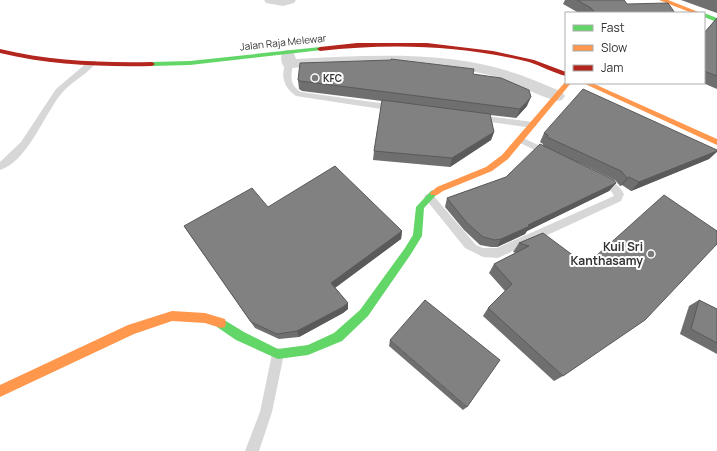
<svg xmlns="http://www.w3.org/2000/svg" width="717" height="451" viewBox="0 0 717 451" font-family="Manrope,sans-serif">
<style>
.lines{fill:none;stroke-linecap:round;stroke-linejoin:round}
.lane{fill:#d7d7d7;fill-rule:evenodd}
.street{fill:#d7d7d7;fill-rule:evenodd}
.fast{fill:#63d668;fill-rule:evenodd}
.slow{fill:#ff974d;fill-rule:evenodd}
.jam{fill:#b3261e;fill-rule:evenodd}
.wall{fill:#6f6f6f}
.shaded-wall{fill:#5a5a5a}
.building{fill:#818181;stroke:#5a5a5a}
.poi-dot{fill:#7a7a7a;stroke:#fff;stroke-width:1.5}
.labels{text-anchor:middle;stroke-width:4;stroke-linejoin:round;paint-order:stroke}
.far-street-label{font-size:10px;fill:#333;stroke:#fff}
.far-poi-label{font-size:10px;font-weight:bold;fill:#333;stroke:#fff;text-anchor:start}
.poi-label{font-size:12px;font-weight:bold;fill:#333;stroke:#fff;text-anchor:end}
</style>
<rect width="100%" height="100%" fill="#fff"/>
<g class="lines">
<g class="lane">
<path d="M89,61H95L96,63C86,75 71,82 61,94C44,115 27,162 0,170V162L21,142L56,89Z"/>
<path d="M286,62H289L293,64C291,76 289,85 301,92L394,105L398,108L394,111L296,96C284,88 280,76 286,62Z"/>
<path d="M478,115L533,122L537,125L533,128L475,120L474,118L475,116Z"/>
<path d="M521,137L551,151L552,153L551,155H545L518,142L517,140Z"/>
<path d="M602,176C612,180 619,185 624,194L621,201L498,258L483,257L465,248L424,197L426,194H432L476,245L483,248H497L614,196C611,188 602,186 597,180L599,177Z"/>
<path d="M278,348L282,350L284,354L272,412L259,451H245L260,412L272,354L274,350Z"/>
</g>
<g class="street">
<path d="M264,0H296L294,3L283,6L266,3Z"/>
<path d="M288,50L293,51L296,59C361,56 429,51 494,67C518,73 540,82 562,92L565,96L562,100L557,101C534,95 513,81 489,75C424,60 355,65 289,68L284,67C281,63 280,56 283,51Z"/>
</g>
<g class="fast">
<path d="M704,13L717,18V22L704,17Z"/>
<path d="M320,47L323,49L322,50L190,65L152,66L149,64L152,62L190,61Z"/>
<path d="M434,190L438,193L424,208L422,236L411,254L368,316L342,341L308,355L278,359L236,340L217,327L216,323L217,319L221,318L244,332L278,349L308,345L334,333L360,310L405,248L413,235L416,207L431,191Z"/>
</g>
<g class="slow">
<path d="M659,0H668L701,13H692Z"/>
<path d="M566,81V83H571L508,159L492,171L443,191L437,195H431L430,193L437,187L486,167L502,155Z"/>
<path d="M583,83H592L717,139V145Z"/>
<path d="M172,311L205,313L225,319L226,323L225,327L221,328L205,323L172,321L134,334L0,397V385L128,325Z"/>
</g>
<g class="jam">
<path d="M357,43H427L493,51L534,60L566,72V76C553,73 542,66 529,62C461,45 389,43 320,51L317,49L320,47Z"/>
<path d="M0,49C50,61 101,63 152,62L155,64L152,66C101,67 50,65 0,53Z"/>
</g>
</g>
<g class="wall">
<path d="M565,0H624L627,4L675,13H579L563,4Z"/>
<path d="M681,0H717V13Z"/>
<path d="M717,18V89L703,83H704V33Z"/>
<path d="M391,60L473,74L527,106L516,118L490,115L494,132L491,140L450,167L373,160L374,151L382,101L302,91L299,89L298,80Z"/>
<path d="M544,133L717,150V152L709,159L631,191L622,185L620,186L615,180L578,162L616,183L609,191L527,231L525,234L497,247H491L480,245L464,230L445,207L447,198L506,177L543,145V144L540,142Z"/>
<path d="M268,207L402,231L401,239L335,288L348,303V309L343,313L299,337L279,339L255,328L184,226Z"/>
<path d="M543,233L563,376L554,381L483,316L488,308L505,291L489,273L494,264L516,253L513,252L519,243Z"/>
<path d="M699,300L717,309V354L680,334L689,306Z"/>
<path d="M390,340L467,407L463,410L389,346Z"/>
</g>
<g class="shaded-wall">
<path d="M531,97L527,106L516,118L520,109Z"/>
<path d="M494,132L491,140L450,167L452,158Z"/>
<path d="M717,151L709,159L631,191L639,182Z"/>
<path d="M629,177L622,185L620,186L627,178Z"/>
<path d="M616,183L609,191L527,231L525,234L497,247L501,239L528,225Z"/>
<path d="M402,231L401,239L332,290L331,283Z"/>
<path d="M348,303V309L343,313L299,337L297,331Z"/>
</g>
<g class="building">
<path d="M577,0H624L627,4L668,3L675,13H595L591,8Z"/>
<path d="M717,18V76L704,71V33Z"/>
<path d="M391,59L474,69L473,74L501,78L529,90L531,97L520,109L300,81L298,80L300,63L391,60Z"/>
<path d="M583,89L717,150V151L639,182L629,177L627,178L621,171L547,137L548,135L544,133Z"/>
<path d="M382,100L490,114L494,132L452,158L374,151Z"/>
<path d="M540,144L614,180L616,183L528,225L530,226L501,239L495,240L483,237L467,223L447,198L506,177Z"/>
<path d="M335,166L402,231L331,283L348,303L343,307L297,331L277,334L251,322L184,226L252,188L268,207Z"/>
<path d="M664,195L717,231V244L645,320L563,376L488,308L512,284L494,264L529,246L519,243L543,233L586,265Z"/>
<path d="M425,300L500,360L467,407L390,340Z"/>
<path d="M699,300L717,309V343L691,329Z"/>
</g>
<g class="poi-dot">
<circle cx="315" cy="78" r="4"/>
<circle cx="651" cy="254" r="4"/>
</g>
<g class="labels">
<g class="far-street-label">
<text transform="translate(283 42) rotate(-6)" y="4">Jalan Raja Melewar</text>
</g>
<g class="far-poi-label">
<text x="323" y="82">KFC</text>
</g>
<g class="poi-label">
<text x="643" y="251">Kuil Sri<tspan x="643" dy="14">Kanthasamy</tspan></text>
</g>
</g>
<rect x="565" y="12" width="140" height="72" fill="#ffffff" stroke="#adadad"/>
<rect x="573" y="25" width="20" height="6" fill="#63d668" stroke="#adadad"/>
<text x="601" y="32" font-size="12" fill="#333333">Fast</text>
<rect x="573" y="45" width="20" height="6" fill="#ff974d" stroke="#adadad"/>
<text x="601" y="52" font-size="12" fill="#333333">Slow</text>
<rect x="573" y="65" width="20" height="6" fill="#b3261e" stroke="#adadad"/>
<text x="601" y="72" font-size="12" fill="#333333">Jam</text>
</svg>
